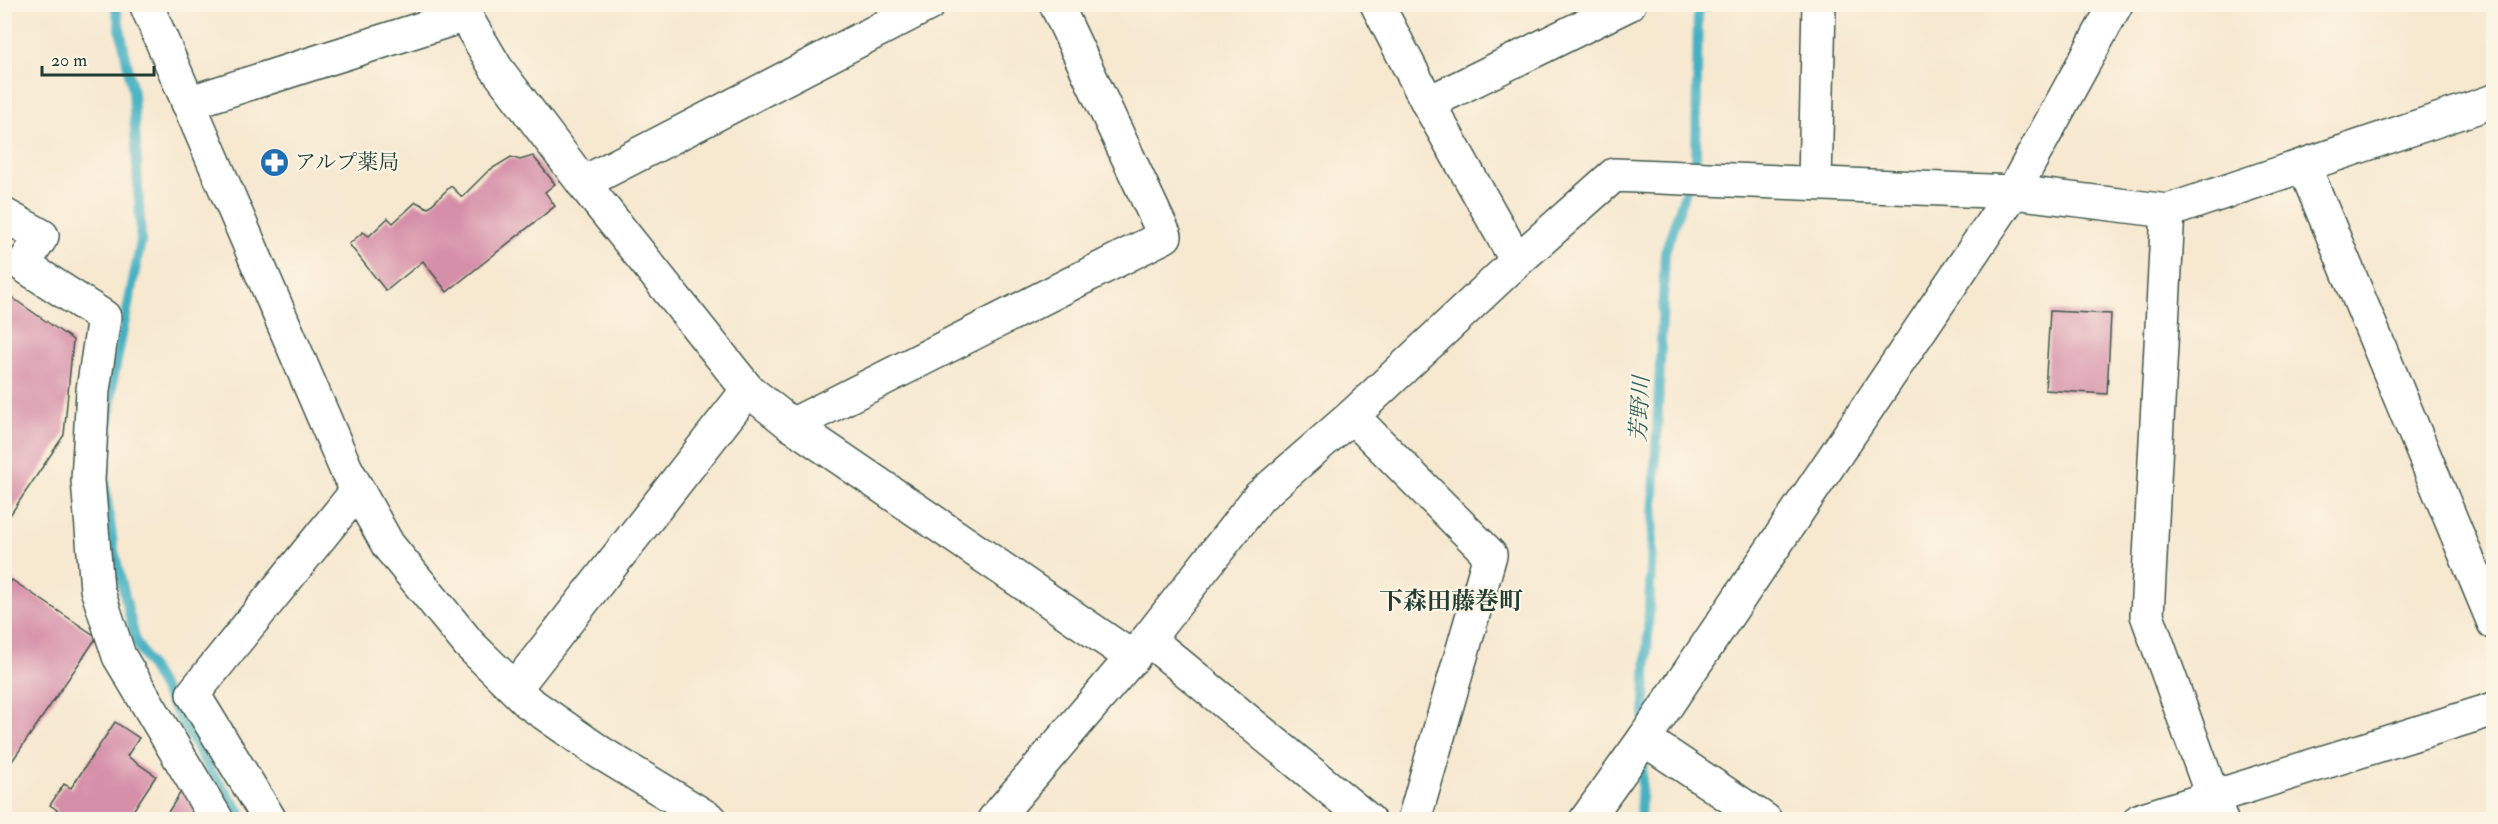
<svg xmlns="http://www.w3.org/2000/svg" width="2498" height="824" viewBox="0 0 2498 824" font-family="'IM FELL Double Pica','Noto Serif JP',serif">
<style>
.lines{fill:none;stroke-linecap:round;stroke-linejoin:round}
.stream{stroke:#45b1c2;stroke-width:10}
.building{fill:#d68fa9}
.street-casing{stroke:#3f574b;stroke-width:36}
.secondary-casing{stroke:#3f574b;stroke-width:36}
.street{stroke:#fff;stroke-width:33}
.secondary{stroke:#fff;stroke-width:33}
.labels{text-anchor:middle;stroke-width:4.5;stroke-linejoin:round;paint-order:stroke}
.poi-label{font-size:21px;fill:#1f3d34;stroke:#fcf5e5;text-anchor:start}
.water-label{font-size:22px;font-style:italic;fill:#2a605f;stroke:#fcf5e5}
.quarter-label{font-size:24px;font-weight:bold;fill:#1f3d34;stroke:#fcf5e5}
</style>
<rect width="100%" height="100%" fill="#fcf5e5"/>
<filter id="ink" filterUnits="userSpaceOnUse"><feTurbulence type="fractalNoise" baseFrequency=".0167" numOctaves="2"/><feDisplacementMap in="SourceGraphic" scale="12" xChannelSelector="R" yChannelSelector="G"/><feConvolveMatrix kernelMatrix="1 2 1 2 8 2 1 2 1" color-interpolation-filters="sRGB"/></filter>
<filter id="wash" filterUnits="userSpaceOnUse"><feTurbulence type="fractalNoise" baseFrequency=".008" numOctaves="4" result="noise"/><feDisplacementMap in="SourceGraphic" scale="24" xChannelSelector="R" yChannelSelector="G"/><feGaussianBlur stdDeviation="1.35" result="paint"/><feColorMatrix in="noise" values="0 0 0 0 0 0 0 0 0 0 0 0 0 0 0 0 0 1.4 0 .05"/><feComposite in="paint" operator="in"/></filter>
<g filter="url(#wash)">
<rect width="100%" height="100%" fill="#f7e8d0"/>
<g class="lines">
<g class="stream">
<path d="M115,4L133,92L141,241L113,380L104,478L114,551L136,642L211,772L246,820"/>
<path d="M1644,722L1665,252L1696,161L1698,4"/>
<path d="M1640,820L1643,755"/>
</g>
</g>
<g id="blocks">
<g class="building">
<path d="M533,156L555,184L545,192L555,206L447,292L423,261L386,291L349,244L363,232L369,236L388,218L393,223L416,202L428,208L451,186L462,197L488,171L511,157L520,160Z"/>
<path d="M4,292L73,340L64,435L4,524Z"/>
<path d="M2050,311L2111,314L2107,394L2045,390Z"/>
<path d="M12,580L97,637L4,773V591Z"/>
<path d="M115,722L139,738L127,756L156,776L127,820H51L57,810L50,805L64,784L71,788Z"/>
<path d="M186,784L206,820H163Z"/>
</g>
</g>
</g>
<g filter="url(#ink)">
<use href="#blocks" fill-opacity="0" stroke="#3f574b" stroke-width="1.5"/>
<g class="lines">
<defs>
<g id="street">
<path d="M458,4L496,68L583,183L748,390L792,425L1133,658"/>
<path d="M1377,4L1428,103L1517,261"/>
<path d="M188,103L465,15"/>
<path d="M1428,103L1629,4"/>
<path d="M2304,166L2494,623"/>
<path d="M1815,182L1819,4"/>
<path d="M583,183L929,4"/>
<path d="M2168,211L2147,615L2221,820"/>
<path d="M4,215L42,236L23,265L104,317L93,390L88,480L97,589L119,656L217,820"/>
<path d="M1352,416L1490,555L1414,820"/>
<path d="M792,425L1165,236L1056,4"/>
<path d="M1148,639L1368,820"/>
<path d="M515,688L748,390"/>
<path d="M270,820L193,694L358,490"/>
<path d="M994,820L1148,639L1259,497L1352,416L1517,261L1614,175L2013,192L2168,211L2494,101"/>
</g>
<g id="secondary">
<path d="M146,4L346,469L388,545L469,644L528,702L601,753L711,820"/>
<path d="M1644,739L2013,192L2116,4"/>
<path d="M1586,820L1644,739L1765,820"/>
<path d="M2140,820L2494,709"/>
</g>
</defs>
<use href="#street" class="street-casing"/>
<use href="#secondary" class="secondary-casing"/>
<use href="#street" class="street"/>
<use href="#secondary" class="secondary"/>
</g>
</g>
<defs>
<symbol id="pharmacy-disc" viewBox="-11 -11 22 22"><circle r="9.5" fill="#1f6fb2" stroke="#fcf5e5"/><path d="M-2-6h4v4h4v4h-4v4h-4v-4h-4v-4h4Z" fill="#fff"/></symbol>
</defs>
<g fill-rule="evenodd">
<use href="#pharmacy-disc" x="258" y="146" width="33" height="33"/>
</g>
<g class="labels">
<g class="poi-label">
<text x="295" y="169">アルプ薬局</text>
</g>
<g class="water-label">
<text transform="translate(1639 409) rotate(-87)" y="8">芳野川</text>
</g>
<g class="quarter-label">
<text x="1451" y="609">下森田藤巻町</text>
</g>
</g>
<rect width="2498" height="824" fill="none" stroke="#fcf5e5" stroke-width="24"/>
<path d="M42 66v9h112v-9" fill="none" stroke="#1f3d34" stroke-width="3"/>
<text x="51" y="66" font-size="18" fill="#1f3d34" stroke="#fcf5e5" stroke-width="4.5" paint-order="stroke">20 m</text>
</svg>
